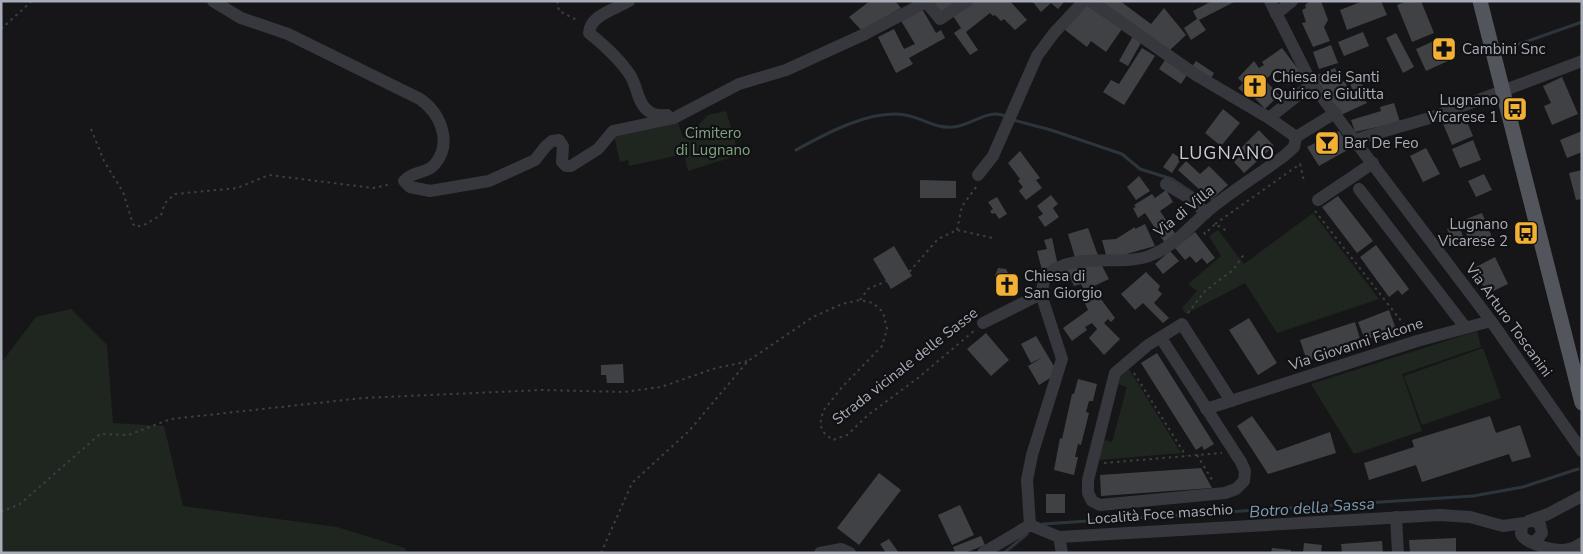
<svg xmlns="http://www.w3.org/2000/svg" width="1583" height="554" viewBox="0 0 1583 554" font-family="'Nunito Sans',sans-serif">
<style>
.green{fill:#1e261f}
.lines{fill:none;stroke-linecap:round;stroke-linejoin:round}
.stream{stroke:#2c353c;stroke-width:3}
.building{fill:#404145}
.path{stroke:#3d3f44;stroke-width:2;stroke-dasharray:2.5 4;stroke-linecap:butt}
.minor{stroke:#37383d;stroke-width:12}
.major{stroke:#53555c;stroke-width:15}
.labels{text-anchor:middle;stroke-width:4.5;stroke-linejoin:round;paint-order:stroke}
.poi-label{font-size:15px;fill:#a8adb8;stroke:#111113;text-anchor:start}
.park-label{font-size:15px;fill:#7fa381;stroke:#111113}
.street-label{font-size:15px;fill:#a8adb8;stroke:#111113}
.water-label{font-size:16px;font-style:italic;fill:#7f9bb3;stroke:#111113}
.quarter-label{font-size:18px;letter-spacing:1px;fill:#c9ccd4;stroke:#111113}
</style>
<rect width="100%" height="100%" fill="#161618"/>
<g class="green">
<path d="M726,111L739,155L688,171L684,154L629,166L628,160L620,162L614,136L678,122L683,138L688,136L708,115Z"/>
<path d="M1313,213L1379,299L1277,333L1245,283L1186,314L1182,308L1197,291L1188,284L1221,256L1209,236L1218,230L1244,264Z"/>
<path d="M71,309L107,345L113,423L164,426L183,506L337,527L405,548L407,553H1V363L36,317Z"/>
<path d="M1477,331L1481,347L1402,374L1422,431L1354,454L1311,384Z"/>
<path d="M1483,348L1501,398L1422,425L1404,376Z"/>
<path d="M1129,369L1181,453L1099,460L1104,440L1112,442L1127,387L1118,384L1121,376Z"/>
</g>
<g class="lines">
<g class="stream">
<path d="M1505,49L1582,22"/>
<path d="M1013,120L1051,130L1122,154L1140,169L1172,179L1193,193"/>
<path d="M796,150C825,134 871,109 905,115C921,117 935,129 953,127C971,126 989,107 1007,117"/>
<path d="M1043,524L1473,496L1523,487L1578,469"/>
<path d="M1004,553L1027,534"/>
</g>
</g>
<g class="building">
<path d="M870,1H895L901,8L862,31L849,17Z"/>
<path d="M929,1H957L938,14Z"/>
<path d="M975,1H1010L1027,20L1015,30L1004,19L1001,21L995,15L993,16L990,13L966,32L978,50L970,55L954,33L961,28L953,16Z"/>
<path d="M1032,1H1065L1058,9L1051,3L1041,12Z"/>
<path d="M1097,1H1120L1151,24L1164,8L1186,35L1169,51Z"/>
<path d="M1212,1H1236L1199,20L1206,30L1191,40L1184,28L1197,19L1193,11Z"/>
<path d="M1310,1H1321L1328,20L1324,27L1330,41L1313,47L1302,23L1306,22L1302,10L1306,8L1305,5Z"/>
<path d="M1363,1H1381L1387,15L1347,30L1340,10Z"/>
<path d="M1407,1H1421L1434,33L1412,42L1397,5Z"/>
<path d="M1085,4L1122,29L1106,52L1091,41L1087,47L1065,30Z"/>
<path d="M921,7L936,33L941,30L945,38L909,58L913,64L896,73L878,37L894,29L904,49L915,44L900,19Z"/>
<path d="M1363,32L1369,46L1344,56L1338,42Z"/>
<path d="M1396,33L1414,67L1403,73L1386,38Z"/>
<path d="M1133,36L1142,41L1128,66L1119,61Z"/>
<path d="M1438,39L1448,61L1426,71L1416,49Z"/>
<path d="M1331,45L1338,63L1319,69L1313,52Z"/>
<path d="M1142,48L1155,56L1124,105L1103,92L1111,80L1119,84Z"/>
<path d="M1282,48L1302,74L1288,85L1278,70L1267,78L1265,80L1279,95L1265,109L1251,94L1248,97L1238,88L1243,83L1238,78L1254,61L1259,68L1264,65L1262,62Z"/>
<path d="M1165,60L1187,75L1181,84L1159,69Z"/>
<path d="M1196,61L1214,73L1210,80L1191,68Z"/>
<path d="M1335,68L1342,82L1344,81L1352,93L1348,96L1350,100L1362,95L1367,103L1341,115L1314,76Z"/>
<path d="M1562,77L1578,114L1552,125L1544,106L1551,103L1543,86Z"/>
<path d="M1358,78L1366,91L1355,96L1349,81Z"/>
<path d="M1394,103L1400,122L1355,132L1351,120L1381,111L1380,107Z"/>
<path d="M1223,109L1240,123L1221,146L1205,133Z"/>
<path d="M1462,110L1473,136L1452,145L1441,119Z"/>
<path d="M1259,130L1274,146L1244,173L1234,162L1244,152L1241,148Z"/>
<path d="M1339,131L1351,148L1319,166L1307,147Z"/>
<path d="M1582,131V152L1567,158L1560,140Z"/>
<path d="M1473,140L1481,160L1460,168L1452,149Z"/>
<path d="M1426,148L1440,174L1423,182L1410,156Z"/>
<path d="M1020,151L1040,178L1036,180L1042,188L1026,200L1019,191L1023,187L1018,181L1020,179L1008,163Z"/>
<path d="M1173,153L1181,159L1172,173L1163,167Z"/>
<path d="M1186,161L1200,174L1209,166L1228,185L1211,200L1178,170Z"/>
<path d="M1582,170V199L1576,200L1569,173Z"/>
<path d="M1484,174L1492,190L1476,197L1468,181Z"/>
<path d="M1139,176L1150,191L1136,200L1127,187Z"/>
<path d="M920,180L956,181V198H920Z"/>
<path d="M1166,190L1173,202L1160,211L1176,235L1165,243L1145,213L1138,218L1133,208L1136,207L1134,205L1152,194L1155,198Z"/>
<path d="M1051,195L1058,204L1053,208L1059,217L1045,227L1038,217L1043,214L1037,206Z"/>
<path d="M1338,196L1373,241L1357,253L1322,207Z"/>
<path d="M997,197L1007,214L999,219L995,213L992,214L990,211L993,209L988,202Z"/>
<path d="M1482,213L1492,237L1471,245L1461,221Z"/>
<path d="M1145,224L1155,246L1123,255H1106L1102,240L1116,239L1135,227V229Z"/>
<path d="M1458,224L1465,241L1455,246L1447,229Z"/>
<path d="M1088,228L1099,258L1076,261L1068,234Z"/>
<path d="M1195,232L1215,258L1207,264L1202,258L1196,263L1190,256L1185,260L1175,248Z"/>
<path d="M1052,238L1058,266L1042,270L1037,251L1047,249L1044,240Z"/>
<path d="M1376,245L1409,289L1402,295L1398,290L1389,297L1360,257Z"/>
<path d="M894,246L912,276L891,289L873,259Z"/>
<path d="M1170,251L1179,261L1163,274L1155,264Z"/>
<path d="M1495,257L1508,284L1487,294L1474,268Z"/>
<path d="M1100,262L1109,279L1092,287L1115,318L1111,322L1108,319L1104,323L1120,339L1104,355L1089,338L1097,329L1092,323L1085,327L1087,330L1072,341L1063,328L1088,310L1079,290L1083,288L1081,284L1074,286L1066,269Z"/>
<path d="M998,268L1006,269L1018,291L1006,297L995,276Z"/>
<path d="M1146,272L1160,286L1158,290L1162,294L1154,303L1169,318L1163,323L1143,303L1135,310L1121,294Z"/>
<path d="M1389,310L1396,329L1365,340L1358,322Z"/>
<path d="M1249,318L1277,363L1258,375L1229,330Z"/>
<path d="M1355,322L1361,342L1307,361L1300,340Z"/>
<path d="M986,333L1009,360L991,376L967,349Z"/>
<path d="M1036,336L1058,373L1039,385L1028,366L1043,357L1031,363L1021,344Z"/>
<path d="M1157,353L1214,444L1204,450L1202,446L1196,450L1141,363Z"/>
<path d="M623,364L624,383H607L606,375H601V365Z"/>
<path d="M1078,379L1097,384L1093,401H1089L1086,412L1089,413L1081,445L1078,444L1075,457H1078L1074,475L1054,470L1060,438L1062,439L1072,394H1074Z"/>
<path d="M1252,416L1277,451L1330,432L1336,453L1268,474L1237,426Z"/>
<path d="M1490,416L1496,433L1520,425L1531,457L1512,462L1509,454L1422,482L1416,465L1369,480L1364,463L1414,447L1412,440Z"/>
<path d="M1201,468L1212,488L1101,496L1100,475Z"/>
<path d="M879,473L901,490L859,545L837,528Z"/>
<rect x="1046" y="494" width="19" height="19"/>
<path d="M960,505L974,535L952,545L938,515Z"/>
<path d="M981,536L985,545L965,553H955L953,547Z"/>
<path d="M1456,538V553H1410L1409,540Z"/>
<path d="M889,539L899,553H886L880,544Z"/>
<path d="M1382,541L1383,553H1342L1341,544Z"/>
<path d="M1304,543L1322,545L1321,553H1303Z"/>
<path d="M1272,548L1291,550V553H1271Z"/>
</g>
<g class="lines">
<g class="path">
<path d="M557,1L559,11L579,21"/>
<path d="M1,29L32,1"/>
<path d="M91,129L104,161L123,192L133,224L136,227L146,224L161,215L165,203L175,194L237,188L269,175L373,188L392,184"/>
<path d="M1315,211L1409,331"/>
<path d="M1215,224L1300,164L1304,181"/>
<path d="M957,230L962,206L977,186"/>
<path d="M1204,232L1205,234L1215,224L1229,232"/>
<path d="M860,300L868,289L910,271L938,239L957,230L993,238"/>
<path d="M1188,313L1205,291L1233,270L1245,253"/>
<path d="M1134,373L1186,456"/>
<path d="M1197,455L1214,483"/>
<path d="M1104,463L1222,453"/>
<path d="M1,512L20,504L100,434L128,435L171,419L363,398L542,390L624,392L661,387L713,369L748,361"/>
<path d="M601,553L632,483L689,431L748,361L813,317L842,304L860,300L873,303L883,312L887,329L882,346L843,386L823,411L820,425L825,434L833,440L847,435L868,415L918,378L975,330"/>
</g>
<g class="minor">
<path d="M213,1L241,18L288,34L420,99C440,113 453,142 435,164C427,174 412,171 404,181L410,187L430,191L489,181L535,160L546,146L552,141L559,140L563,146L562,162L566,166H571L598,149L613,131L674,118L739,84L786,70L865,34L926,2L940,19L967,1"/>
<path d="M629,1C616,9 590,15 589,33C604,45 619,58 630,75C637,85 637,101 646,109C652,115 660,116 667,115"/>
<path d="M1091,1L1196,75L1269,118L1312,84"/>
<path d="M1270,1L1312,84L1491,321L1582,451"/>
<path d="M1276,14L1292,1"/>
<path d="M1269,118L1296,137"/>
<path d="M1354,140L1433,117L1582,61"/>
<path d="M978,175L993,156L1037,56L1054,33L1084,1"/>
<path d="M1166,184L1191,199L1206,213"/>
<path d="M1359,189L1465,327"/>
<path d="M1318,200L1373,163"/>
<path d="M983,323L1041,294"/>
<path d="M1161,338L1241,462L1245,471L1244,481L1236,489L1225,493L1100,505L1092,501L1088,493V480L1115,373L1148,345L1182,324L1231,401"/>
<path d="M1206,409L1417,341L1491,321"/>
<path d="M1396,517L1398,553"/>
<path d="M1529,521L1548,514L1582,496"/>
<path d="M1030,525L1027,480L1032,455L1062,359L1041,294L1045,277C1069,250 1120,267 1149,256C1174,247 1189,227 1209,210C1233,190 1260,174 1284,156L1294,147L1296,137L1335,113"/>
<path d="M1030,525L1059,537L1440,515L1470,517L1503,526L1524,523"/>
<path d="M1059,537L1062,553"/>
<path d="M1530,542L1537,540L1542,533L1540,525C1534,519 1527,520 1522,526L1521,534C1526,544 1551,550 1562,550C1569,550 1576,547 1582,543"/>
<path d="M820,553L841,549L850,553"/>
<path d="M983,553L1030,525"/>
</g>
<path class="major" d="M1480,1L1582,403"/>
</g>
<defs>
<symbol id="pharmacy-square" viewBox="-11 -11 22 22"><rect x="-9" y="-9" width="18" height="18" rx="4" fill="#f2b134" stroke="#111113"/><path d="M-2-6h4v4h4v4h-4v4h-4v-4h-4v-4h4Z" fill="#111"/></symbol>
<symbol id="church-square" viewBox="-11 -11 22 22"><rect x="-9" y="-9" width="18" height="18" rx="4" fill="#f2b134" stroke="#111113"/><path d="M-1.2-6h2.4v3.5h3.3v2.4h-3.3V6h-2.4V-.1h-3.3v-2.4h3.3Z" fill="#111"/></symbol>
<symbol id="bus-square" viewBox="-11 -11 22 22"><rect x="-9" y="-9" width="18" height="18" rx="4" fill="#f2b134" stroke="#111113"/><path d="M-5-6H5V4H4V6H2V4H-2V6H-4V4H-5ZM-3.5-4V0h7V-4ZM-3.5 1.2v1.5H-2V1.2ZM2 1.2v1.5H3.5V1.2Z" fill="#111"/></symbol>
<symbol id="bar-square" viewBox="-11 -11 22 22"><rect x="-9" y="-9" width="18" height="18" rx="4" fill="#f2b134" stroke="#111113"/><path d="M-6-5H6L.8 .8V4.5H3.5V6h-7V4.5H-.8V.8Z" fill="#111"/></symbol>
</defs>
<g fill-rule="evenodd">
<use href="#pharmacy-square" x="1430" y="35" width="28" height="28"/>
<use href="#church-square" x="1241" y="72" width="28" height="28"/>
<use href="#bus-square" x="1501" y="95" width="28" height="28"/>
<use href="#bar-square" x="1313" y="129" width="28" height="28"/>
<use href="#bus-square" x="1512" y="219" width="28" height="28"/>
<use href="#church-square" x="993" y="271" width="28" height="28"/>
</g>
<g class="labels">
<g class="poi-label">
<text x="1462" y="54">Cambini Snc</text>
<text x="1272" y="82">Chiesa dei Santi<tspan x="1272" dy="17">Quirico e Giulitta</tspan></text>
<text x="1498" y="105" text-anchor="end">Lugnano<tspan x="1498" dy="17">Vicarese 1</tspan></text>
<text x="1344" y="148">Bar De Feo</text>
<text x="1508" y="229" text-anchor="end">Lugnano<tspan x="1508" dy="17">Vicarese 2</tspan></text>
<text x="1024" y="281">Chiesa di<tspan x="1024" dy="17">San Giorgio</tspan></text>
</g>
<g class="park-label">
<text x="713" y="138">Cimitero<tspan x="713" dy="17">di Lugnano</tspan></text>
</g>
<g class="street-label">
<text transform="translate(1184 211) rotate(-39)" y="5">Via di Villa</text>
<text transform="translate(1509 320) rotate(54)" y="5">Via Arturo Toscanini</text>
<text transform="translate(1356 344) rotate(-18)" y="5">Via Giovanni Falcone</text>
<text transform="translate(905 366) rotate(-38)" y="5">Strada vicinale delle Sasse</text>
<text transform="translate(1160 514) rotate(-4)" y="5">Località Foce maschio</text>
</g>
<g class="water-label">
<text transform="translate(1312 507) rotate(-4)" y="6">Botro della Sassa</text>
</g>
<g class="quarter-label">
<text x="1227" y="159">LUGNANO</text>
</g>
</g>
<rect width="1583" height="554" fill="none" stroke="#a8adb8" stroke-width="5"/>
</svg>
